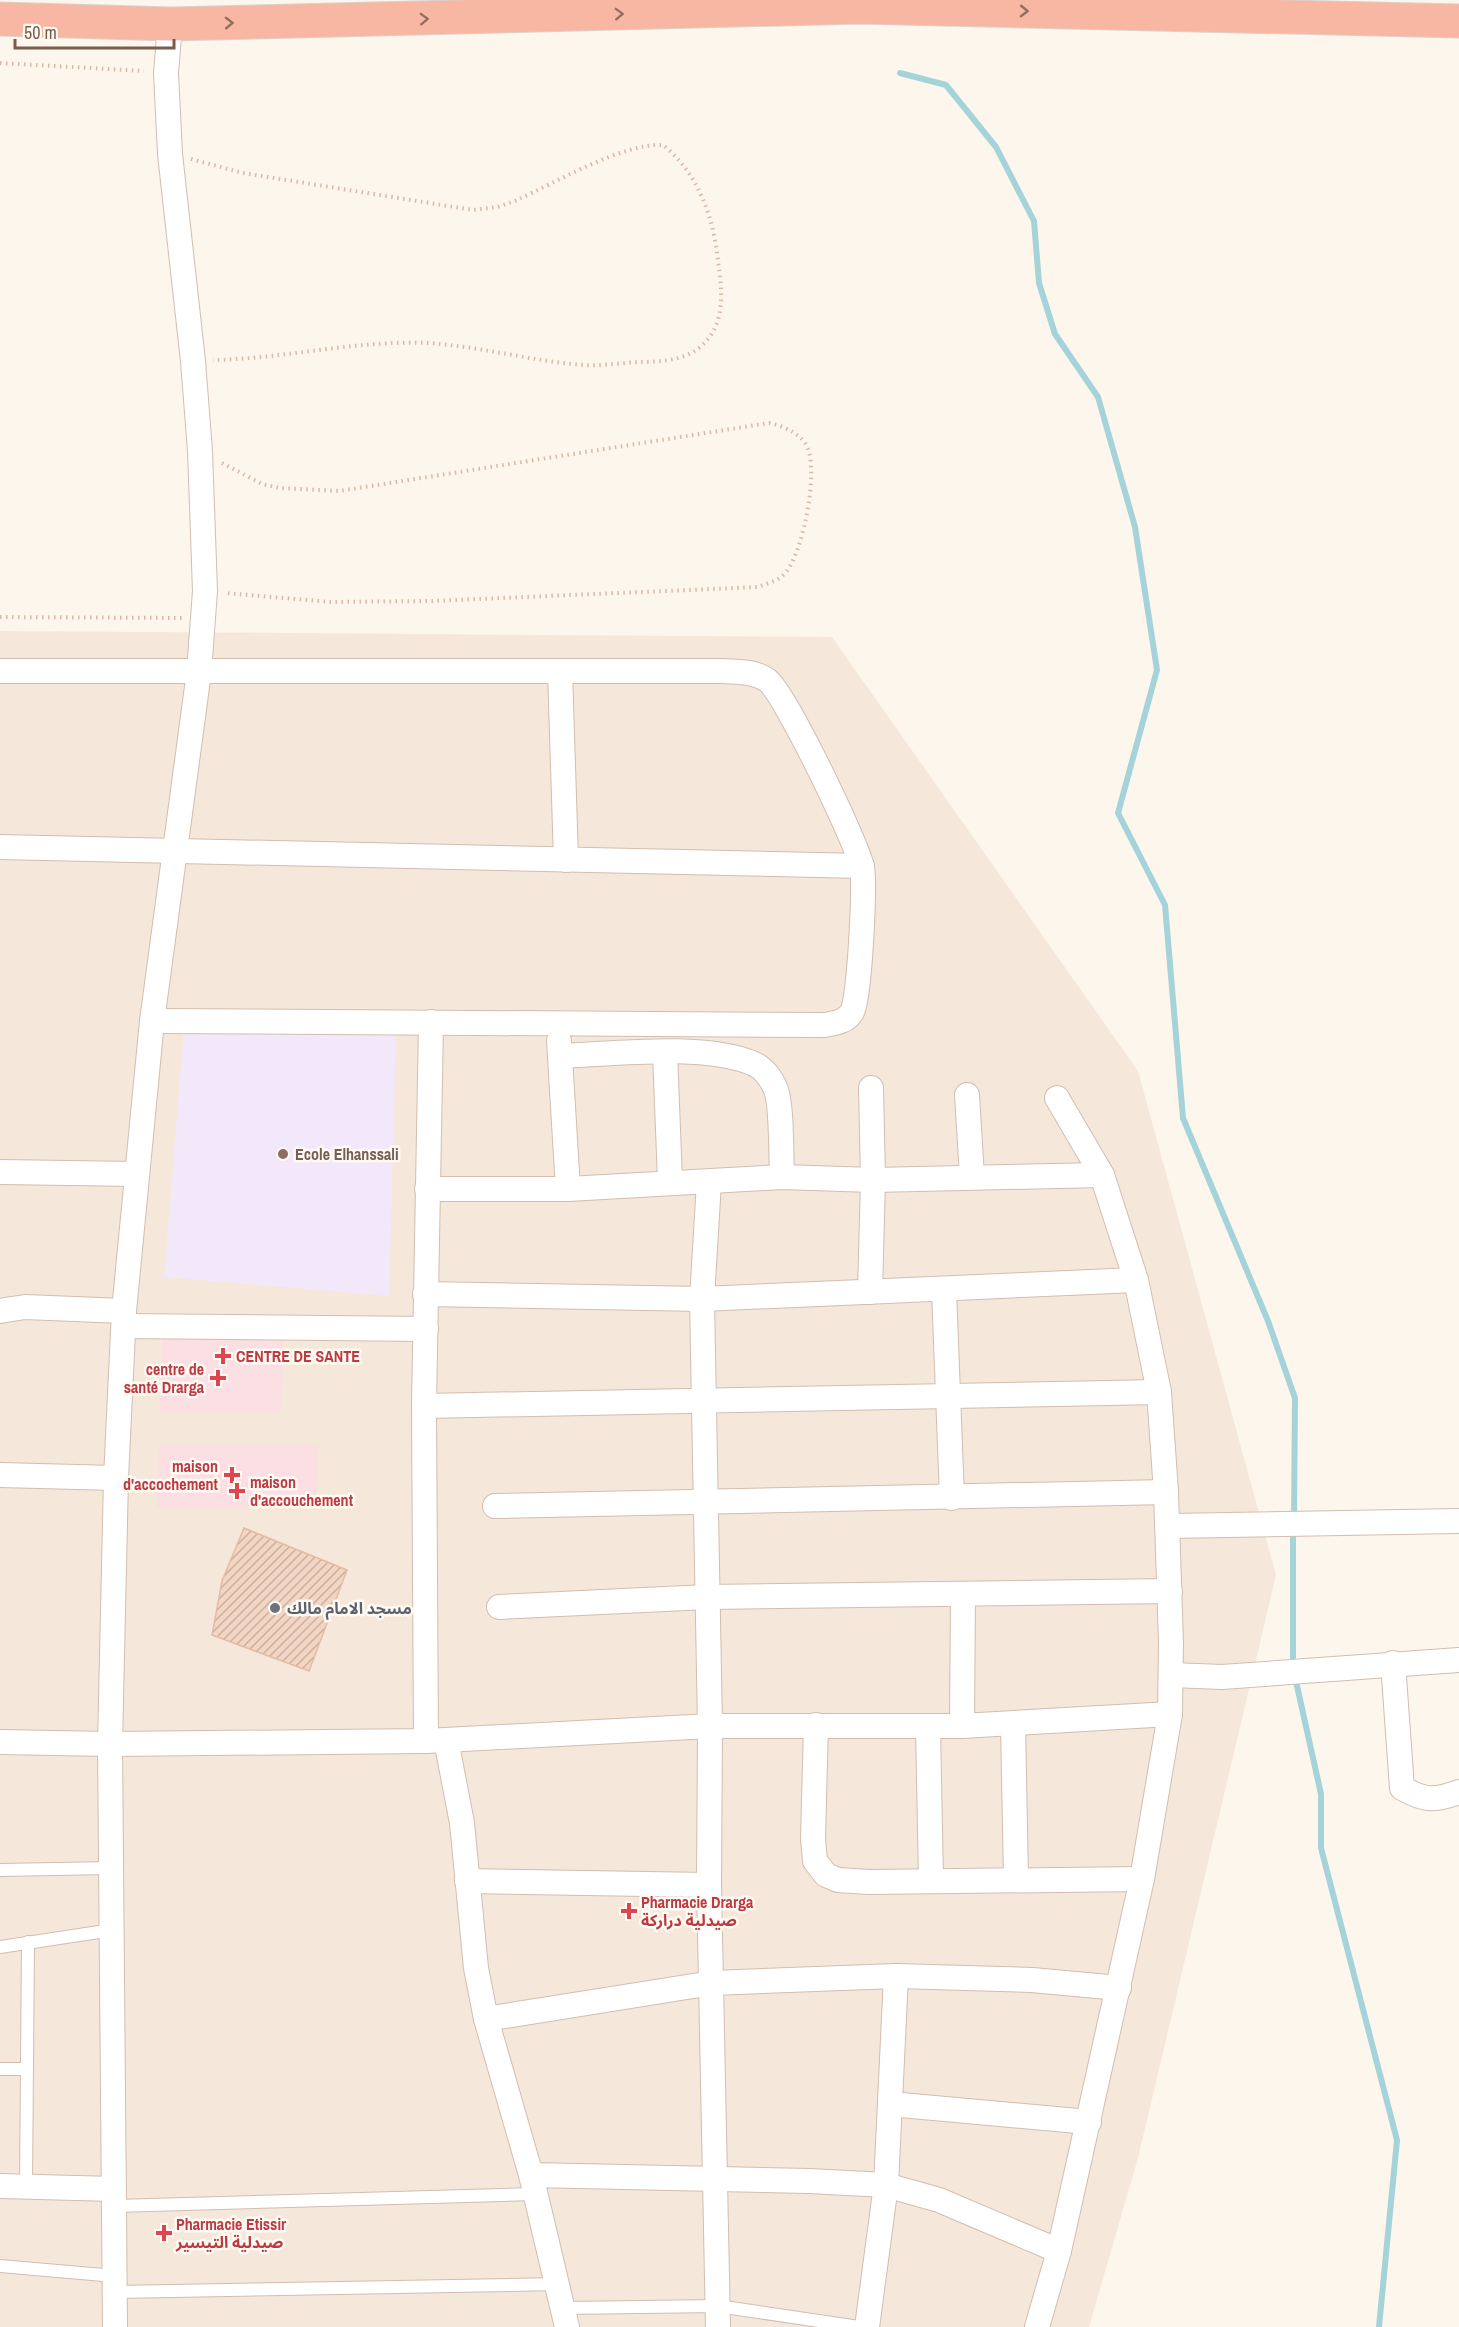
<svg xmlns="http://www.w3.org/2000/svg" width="1459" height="2327" viewBox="0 0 1459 2327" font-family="'Archivo Narrow','Noto Sans Arabic',sans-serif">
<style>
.residential{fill:#f5e8da}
.education{fill:#f3e8fa}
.medical{fill:#fbdfe3}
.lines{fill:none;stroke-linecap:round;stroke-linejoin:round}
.stream{stroke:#a5d3da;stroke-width:6}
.building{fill:url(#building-hatch);stroke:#e6bba3;stroke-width:1.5}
.lane-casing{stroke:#d1beb0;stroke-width:14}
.street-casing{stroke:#d1beb0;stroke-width:26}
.highway-casing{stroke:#dad1cd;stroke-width:35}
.path{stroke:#d9b8a5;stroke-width:4;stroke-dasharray:1.5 4.5;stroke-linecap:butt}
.lane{stroke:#fff;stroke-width:12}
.street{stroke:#fff;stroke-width:24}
.highway{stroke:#f7b7a3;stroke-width:33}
.oneway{stroke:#936e5e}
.education-dot{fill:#8d6e63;stroke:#fffaf3;stroke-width:2}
.health-dot{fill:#e0444e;stroke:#fffaf3;stroke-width:2}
.worship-dot{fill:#6b7280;stroke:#fffaf3;stroke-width:2}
.labels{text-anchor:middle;stroke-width:5;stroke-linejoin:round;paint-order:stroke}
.education-label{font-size:16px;font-weight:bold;fill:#785e54;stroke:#fffaf3;text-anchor:start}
.health-label{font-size:16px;font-weight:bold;fill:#be3a42;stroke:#fffaf3;text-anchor:start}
.worship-label{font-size:16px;font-weight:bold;fill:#5b616d;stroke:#fffaf3;text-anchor:start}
</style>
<defs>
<pattern id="building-hatch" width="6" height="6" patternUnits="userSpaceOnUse" patternTransform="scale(1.5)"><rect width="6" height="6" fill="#f3d5c3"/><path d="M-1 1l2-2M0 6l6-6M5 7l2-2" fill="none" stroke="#cab0a1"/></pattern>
</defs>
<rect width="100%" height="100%" fill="#fdf6ec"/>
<path class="residential" d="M0,631L832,637L1138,1071L1276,1575L1138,2158L1089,2327H0Z"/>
<path class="education" d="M184,1028L396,1031L389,1296L164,1277Z"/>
<g class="medical">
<path d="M163,1335L284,1337L281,1411H159Z"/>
<path d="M159,1445H318L316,1507H157Z"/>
</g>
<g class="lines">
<g class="stream">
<path d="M900,73L946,85L996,147L1034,221L1039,283L1055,334L1098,397L1135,527L1157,670L1118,813L1165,905L1183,1118L1268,1321L1295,1398L1294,1520"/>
<path d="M1293,1667V1530"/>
<path d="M1295,1677L1321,1794V1848L1397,2140L1379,2327"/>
</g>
</g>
<path class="building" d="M244,1528L347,1570L309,1671L212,1635L222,1581Z"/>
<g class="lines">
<defs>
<g id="lane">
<path d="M0,1870L111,1868"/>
<path d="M0,1947L112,1930"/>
<path d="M0,2069H27"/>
<path d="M26,2187L28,1942"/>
<path d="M114,2206L535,2194"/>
<path d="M0,2266L115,2276"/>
<path d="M115,2292L559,2284"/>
<path d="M563,2308L718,2306L859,2327"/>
</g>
<g id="street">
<path d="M0,671H723C738,672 754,671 767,680C784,691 857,843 862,867C865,885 860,997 852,1012C846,1022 835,1023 824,1025L152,1021"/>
<path d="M560,671L566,860"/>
<path d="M0,847L862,866"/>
<path d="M559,1041L568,1189"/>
<path d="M665,1053L670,1181"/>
<path d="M560,1056C615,1054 702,1043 752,1063C763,1067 772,1079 776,1090C782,1105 781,1157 782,1177"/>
<path d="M967,1095L972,1177"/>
<path d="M0,1172L137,1174"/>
<path d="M709,1182L702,1299L710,1726L709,1885L718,2327"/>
<path d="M427,1189H568L782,1177L873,1180L1102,1175"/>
<path d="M944,1290L952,1498"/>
<path d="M870,1292L873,1180L871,1088"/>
<path d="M425,1294L702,1299L1136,1280"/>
<path d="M0,1311L25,1307L124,1311"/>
<path d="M124,1326L426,1329"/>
<path d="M424,1406L1159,1392"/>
<path d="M0,1475L116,1478"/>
<path d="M495,1506L1166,1492"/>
<path d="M1168,1526L1459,1521"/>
<path d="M499,1607L707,1597L1170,1591"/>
<path d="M1393,1663L1402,1788C1425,1801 1434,1801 1459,1792"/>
<path d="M1171,1675L1222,1677L1459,1660"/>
<path d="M1013,1724L1016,1879"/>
<path d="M816,1725L813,1839L815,1861L826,1875L838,1880L869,1882L1142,1879"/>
<path d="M928,1726L931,1880"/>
<path d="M962,1726L963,1594"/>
<path d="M446,1740L462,1823L476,1968L486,2019L531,2175L567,2327"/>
<path d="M426,1741L424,1406L431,1022"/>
<path d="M0,1742L110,1744L426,1741L710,1726H962L1170,1714"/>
<path d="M467,1881L709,1885"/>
<path d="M486,2019L712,1983L896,1976L1032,1980L1119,1988"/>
<path d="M890,2104L1089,2122"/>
<path d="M531,2175L809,2181L886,2185L939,2200L1059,2251"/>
<path d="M0,2186L114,2189"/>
<path d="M115,2327L110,1744L116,1478L124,1311L152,1021L199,672L205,591L200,451L193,361L170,154L166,73L170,24"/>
<path d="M867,2327L886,2185L896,1976"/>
<path d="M1037,2327L1059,2251L1142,1879L1170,1714L1171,1643L1166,1492L1159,1392L1136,1280L1102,1175L1057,1098"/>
</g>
<path id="highway" d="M0,19L170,24L860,7L1459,21"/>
</defs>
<use href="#lane" class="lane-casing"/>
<use href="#street" class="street-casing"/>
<use href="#highway" class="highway-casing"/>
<g class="path">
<path d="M0,63L144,71"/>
<path d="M191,159L243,173L473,210L498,207L517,200C555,183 622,143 663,145C698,173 713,216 718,260C722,292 727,325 699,348C682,361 658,362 638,362C620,363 601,366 583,365C531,361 479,346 426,343C355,340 284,359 213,360"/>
<path d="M222,463L262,484L279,488L339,491L769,423C782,426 796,431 805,443C821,464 803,553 786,572C779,581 768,583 758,587L432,601L331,602L225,593"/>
<path d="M0,617L182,618"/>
</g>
<use href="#lane" class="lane"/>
<use href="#street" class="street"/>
<use href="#highway" class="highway"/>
</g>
<defs><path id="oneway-chevron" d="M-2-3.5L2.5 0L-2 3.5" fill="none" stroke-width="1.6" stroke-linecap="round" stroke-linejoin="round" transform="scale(1.5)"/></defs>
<g class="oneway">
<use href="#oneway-chevron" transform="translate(1024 11) rotate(1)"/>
<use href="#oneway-chevron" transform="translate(619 14) rotate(-2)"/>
<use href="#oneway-chevron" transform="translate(424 19) rotate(-2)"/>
<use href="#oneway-chevron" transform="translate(229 23) rotate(-1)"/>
</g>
<circle class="education-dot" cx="283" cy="1154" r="6"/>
<g class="health-dot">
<path d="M220 1347h6v6h6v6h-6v6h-6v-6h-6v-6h6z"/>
<path d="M215 1369h6v6h6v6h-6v6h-6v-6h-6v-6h6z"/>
<path d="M229 1466h6v6h6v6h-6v6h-6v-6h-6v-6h6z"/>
<path d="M234 1482h6v6h6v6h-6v6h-6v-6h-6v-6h6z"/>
<path d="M626 1902h6v6h6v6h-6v6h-6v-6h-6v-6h6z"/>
<path d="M161 2224h6v6h6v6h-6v6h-6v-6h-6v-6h6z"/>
</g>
<circle class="worship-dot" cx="275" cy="1608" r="6"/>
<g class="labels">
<g class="education-label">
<text x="295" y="1160">Ecole Elhanssali</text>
</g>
<g class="health-label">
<text x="236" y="1362">CENTRE DE SANTE</text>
<text x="204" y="1375" text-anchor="end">centre de<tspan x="204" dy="18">santé Drarga</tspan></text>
<text x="218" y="1472" text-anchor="end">maison<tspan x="218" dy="18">d'accochement</tspan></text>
<text x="250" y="1488">maison<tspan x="250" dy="18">d'accouchement</tspan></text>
<text x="641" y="1908">Pharmacie Drarga<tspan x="641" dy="18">صيدلية دراركة</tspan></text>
<text x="176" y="2230">Pharmacie Etissir<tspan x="176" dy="18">صيدلية التيسير</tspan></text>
</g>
<g class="worship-label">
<text x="287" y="1614">مسجد الامام مالك</text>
</g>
</g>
<path d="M15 39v9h159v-9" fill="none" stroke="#7a5c4d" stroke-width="3"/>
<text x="24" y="39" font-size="18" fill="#7a5c4d" stroke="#fffaf3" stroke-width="4.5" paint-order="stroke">50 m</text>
</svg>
